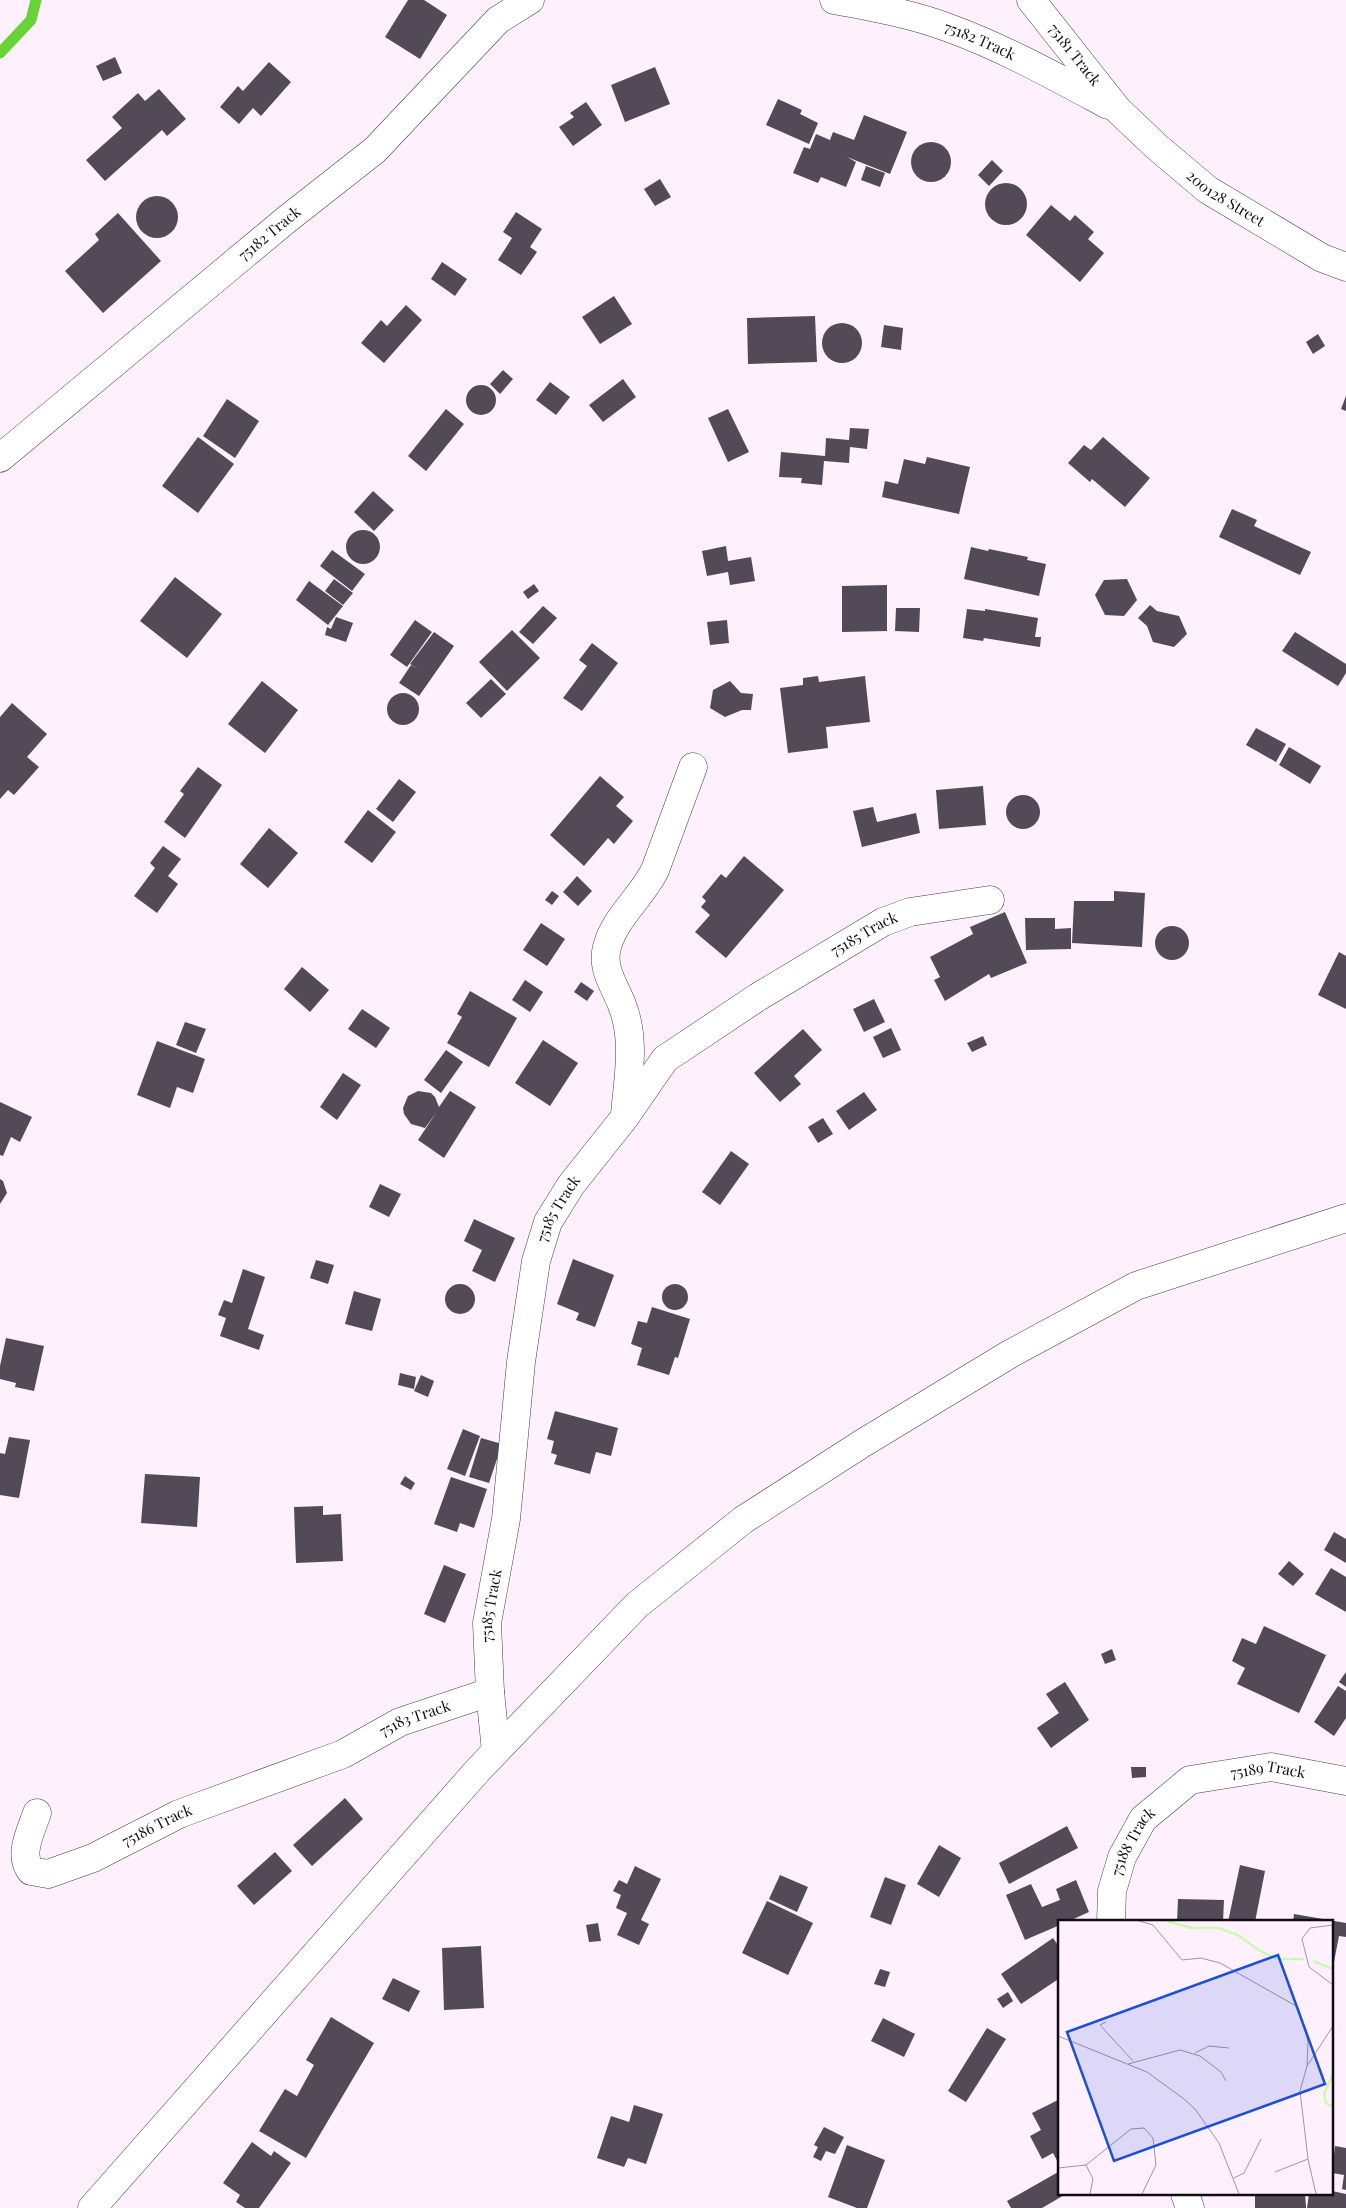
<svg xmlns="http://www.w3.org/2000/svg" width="1346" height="2208" viewBox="0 0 1346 2208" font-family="'Playfair Display',serif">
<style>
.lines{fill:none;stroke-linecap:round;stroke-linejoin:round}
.stream{stroke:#67d336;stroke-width:11}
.building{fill:#534a58}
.minor-casing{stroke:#414141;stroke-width:29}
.tertiary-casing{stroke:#414141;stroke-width:29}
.minor{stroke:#fff;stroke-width:28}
.tertiary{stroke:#fff;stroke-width:28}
.labels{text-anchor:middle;stroke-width:5;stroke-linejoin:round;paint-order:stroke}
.street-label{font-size:15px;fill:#0e0e0e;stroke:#fff}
.inset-river{fill:none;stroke:#caf9b2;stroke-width:2.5}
.inset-road{fill:none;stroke:#9f969e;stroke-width:1}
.view{fill:#1d4ed8;fill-opacity:0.15;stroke:#1d4ed8;stroke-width:2.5}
.inset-edge{fill:none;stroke:#0e0e0e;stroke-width:2.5}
</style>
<rect width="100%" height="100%" fill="#fff0fe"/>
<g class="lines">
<path class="stream" d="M0,53L31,20L36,0"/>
</g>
<g class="building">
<path d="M408,0H424L447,15L420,59L385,37Z"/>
<path d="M115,57L122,73L103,81L96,66Z"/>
<path d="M269,62L291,82L261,116L253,108L239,124L220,107L238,86L243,91Z"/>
<path d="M655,67L670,104L625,122L611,85Z"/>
<path d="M159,89L186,119L167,136L162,130L105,181L86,160L122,128L112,117L138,93L145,101Z"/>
<path d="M778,99L802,110L800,114L818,123L809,144L766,125Z"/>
<path d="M586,102L602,125L573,146L559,127L574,117L570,113Z"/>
<path d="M864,115L907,132L890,174L847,157L856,162L846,187L821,177L818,183L793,173L804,147L810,149L816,134L830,140L833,132L854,140Z"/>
<circle cx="931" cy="162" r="20"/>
<path d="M992,160L1003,171L989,186L978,175Z"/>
<path d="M866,166L885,173L880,187L861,180Z"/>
<path d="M660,179L671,197L655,206L644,189Z"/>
<circle cx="1006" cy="204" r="21"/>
<circle cx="157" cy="217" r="21"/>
<path d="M1051,205L1070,221L1075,215L1094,232L1088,239L1104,253L1080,282L1026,235Z"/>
<path d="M516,212L542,229L530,247L537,252L521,275L498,260L512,238L503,232Z"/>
<path d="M118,213L161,261L103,313L65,271L99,240L95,234Z"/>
<path d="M442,262L467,279L455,296L431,279Z"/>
<path d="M614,296L632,324L600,344L582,317Z"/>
<path d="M406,305L422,320L384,363L361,343L381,320L387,326Z"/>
<path d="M815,316L817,362L748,364L747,318Z"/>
<circle cx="842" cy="343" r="20"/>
<path d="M884,325L903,328L901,350L881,347Z"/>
<path d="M1318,334L1325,346L1313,354L1306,342Z"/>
<path d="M503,370L513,379L500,394L490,384Z"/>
<path d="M623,379L636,397L603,422L589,405Z"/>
<path d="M550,382L570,397L556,415L536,400Z"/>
<circle cx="481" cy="400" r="15"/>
<path d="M1346,396V411L1341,409Z"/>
<path d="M227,399L259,421L235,458L203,436Z"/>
<path d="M446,409L464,424L426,471L408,456Z"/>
<path d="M728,409L749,452L728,462L708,418Z"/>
<path d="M850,428L869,429L867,449L850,447L849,463L824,461L822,485L801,483L802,478L779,477L781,452L825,456L826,438L849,440Z"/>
<path d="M198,437L234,464L198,513L162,486Z"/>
<path d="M1103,437L1150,478L1125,507L1092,479L1090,482L1068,463L1084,445L1091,450Z"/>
<path d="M927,457L970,467L959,514L882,497L885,481L898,484L904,459L925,464Z"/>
<path d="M373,491L394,510L374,531L354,512Z"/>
<path d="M1232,509L1257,520L1254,526L1311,552L1300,575L1219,537Z"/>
<circle cx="363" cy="547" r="17"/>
<path d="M726,546L728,561L751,557L755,581L730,585L728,572L707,576L702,551Z"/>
<path d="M971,547L988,551L989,549L1028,557L1027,560L1046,564L1039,596L964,579Z"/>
<path d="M332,550L365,574L352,591L320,566Z"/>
<path d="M175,577L222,614L187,658L140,621Z"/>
<path d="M334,579L353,593L343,605L325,591Z"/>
<path d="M1127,579L1137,600L1124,616L1105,615L1095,595L1104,580Z"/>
<path d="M309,581L343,606L328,625L296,600Z"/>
<path d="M534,584L539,591L528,599L523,592Z"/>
<path d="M887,585V631L842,632V586Z"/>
<path d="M1150,605L1157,611L1179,616L1187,634L1174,647L1153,642L1147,626L1138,618Z"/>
<path d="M543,606L557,618L533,644L519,632Z"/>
<path d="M896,608H920L919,632L895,631Z"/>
<path d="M967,609L985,611V609L1038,618L1035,637H1041L1040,647L984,638L983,641L963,638Z"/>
<path d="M336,617L353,623L346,642L325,635L327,627L331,629Z"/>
<path d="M415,620L432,632L407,667L390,655Z"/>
<path d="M727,620L729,643L710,645L707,622Z"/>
<path d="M512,630L540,658L507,691L479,662Z"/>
<path d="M434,632L454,646L419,696L399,683L411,665L418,669L410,664Z"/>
<path d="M1295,632L1346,664V673L1338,686L1282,651Z"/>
<path d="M592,643L618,663L582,711L563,698L587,666L579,660Z"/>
<path d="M818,676L819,682L865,676L870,722L826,727L828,748L788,753L780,688L803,685V678Z"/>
<path d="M491,679L506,694L481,718L466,703Z"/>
<path d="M262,681L298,710L265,753L228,724Z"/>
<path d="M730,681L741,693L753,694L751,710H742L725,717L710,708L713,690Z"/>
<circle cx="403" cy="709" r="16"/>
<path d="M12,703L47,734L27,757L39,767L14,795L8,790L0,799V717Z"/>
<path d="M1256,728L1286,744L1276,762L1246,745Z"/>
<path d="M1289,747L1321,766L1310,784L1279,765Z"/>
<path d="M198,767L222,785L185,838L164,822L184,794L180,791Z"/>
<path d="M600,776L624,797L616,806L633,821L614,844L608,838L584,866L550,835Z"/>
<path d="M399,779L416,792L393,822L376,809Z"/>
<path d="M983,786L986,825L939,829L936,790Z"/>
<circle cx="1023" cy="812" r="17"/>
<path d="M873,807L877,822L916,813L920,833L862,847L853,811Z"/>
<path d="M368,810L396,832L372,863L344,842Z"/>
<path d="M269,828L298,853L268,888L240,864Z"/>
<path d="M163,846L181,859L168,876L178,884L157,913L134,896L155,868L150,863Z"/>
<path d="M744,856L784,890L726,958L695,932L710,915L701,907L706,901L702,897L721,874L726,878Z"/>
<path d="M577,876L592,891L578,906L563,892Z"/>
<path d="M552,891L559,896L552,905L545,900Z"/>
<path d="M1114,891L1145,893L1142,947L1072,943L1074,901H1114Z"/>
<path d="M1005,912L1027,963L991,978L989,974L945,1001L934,980L940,977L930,957L973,934L970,927Z"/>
<path d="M1025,918H1055V929L1071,928V949L1026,950Z"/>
<path d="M541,923L565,939L547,966L523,950Z"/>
<circle cx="1172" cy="943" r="17"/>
<path d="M1339,952L1346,956V1009L1318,995Z"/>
<path d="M302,967L329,990L310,1012L284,989Z"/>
<path d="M525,980L543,992L530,1012L512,1000Z"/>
<path d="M581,982L594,991L587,1001L574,992Z"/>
<path d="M470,991L517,1018L489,1067L447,1043L462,1017L457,1014Z"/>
<path d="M874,999L885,1022L864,1032L853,1009Z"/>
<path d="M362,1009L390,1028L376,1048L348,1029Z"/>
<path d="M185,1022L206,1029L196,1053L176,1045Z"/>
<path d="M891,1028L901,1050L883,1058L873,1037Z"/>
<path d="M803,1029L822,1050L794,1076L801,1084L780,1102L754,1073Z"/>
<path d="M983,1036L987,1045L972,1052L967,1043Z"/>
<path d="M543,1040L578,1063L550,1106L515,1083Z"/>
<path d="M157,1041L205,1059L193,1093L177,1087L170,1108L137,1095Z"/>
<path d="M446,1050L463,1062L441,1093L424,1080Z"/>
<path d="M343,1073L361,1085L337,1120L320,1107Z"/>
<path d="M418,1091L431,1093L435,1097L439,1107L450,1091L476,1107L444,1158L418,1140L436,1113L425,1128L411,1124L404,1114L403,1108L408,1096Z"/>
<path d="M864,1092L877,1110L849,1130L836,1111Z"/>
<path d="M0,1102L32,1117L20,1142L11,1137L3,1156L0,1155Z"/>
<path d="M823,1118L833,1134L818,1143L808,1127Z"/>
<path d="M731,1151L749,1164L720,1205L702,1192Z"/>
<path d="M0,1179L3,1181L7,1193L0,1204Z"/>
<path d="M380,1184L401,1194L389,1217L369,1207Z"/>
<path d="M474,1219L515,1238L495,1282L472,1271L482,1250L464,1241Z"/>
<path d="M573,1259L614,1275L595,1327L576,1320L579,1313L557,1304Z"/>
<path d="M316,1260L334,1265L328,1284L310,1278Z"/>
<path d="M243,1269L265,1277L248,1329L264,1335L259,1350L220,1336L226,1318L218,1315L224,1300L232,1303Z"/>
<circle cx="675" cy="1297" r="13"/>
<circle cx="460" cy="1299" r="15"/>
<path d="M354,1291L381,1299L372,1331L345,1324Z"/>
<path d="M652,1307L690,1319L678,1358L675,1357L669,1375L637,1365L642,1348L631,1344L638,1321L647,1323Z"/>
<path d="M6,1338L44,1346L34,1391L15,1387L16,1383L0,1379V1366Z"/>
<path d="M400,1373L416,1377L414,1389L398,1385Z"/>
<path d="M421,1375L434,1381L428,1397L414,1391Z"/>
<path d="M555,1411L618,1428L611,1456L596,1452L590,1474L554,1464L557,1455L551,1453L554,1441L547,1439Z"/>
<path d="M463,1429L480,1436L465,1476L447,1469Z"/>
<path d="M9,1437L30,1440L19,1498L0,1495V1453L5,1454Z"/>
<path d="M481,1438L502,1444L489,1483L469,1477Z"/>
<path d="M145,1474L200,1477L197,1527L141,1523Z"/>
<path d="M405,1476L415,1483L411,1490L400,1484Z"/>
<path d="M451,1477L487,1489L474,1528L460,1523L457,1532L434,1524Z"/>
<path d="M323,1506V1515L341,1514L343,1561L296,1563L294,1507Z"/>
<path d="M1334,1532L1346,1539V1563L1324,1550Z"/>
<path d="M1289,1561L1304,1574L1293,1586L1278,1574Z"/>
<path d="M444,1565L466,1574L445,1623L424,1614Z"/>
<path d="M1331,1568L1346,1577V1612L1315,1594Z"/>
<path d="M1264,1626L1326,1655L1299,1713L1237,1684L1245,1668L1232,1661L1242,1638L1256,1644Z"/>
<path d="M1112,1649L1116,1660L1105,1664L1101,1654Z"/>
<path d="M1346,1672V1687L1339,1682Z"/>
<path d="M1065,1682L1089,1720L1051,1748L1037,1728L1059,1713L1046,1694Z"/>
<path d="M1338,1686L1346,1691V1718L1334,1736L1314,1722Z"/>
<path d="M1131,1767H1146V1777L1132,1778Z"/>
<path d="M345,1798L363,1819L312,1866L293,1845Z"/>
<path d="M1067,1826L1078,1848L1009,1884L999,1863Z"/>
<path d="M939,1845L961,1858L939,1897L917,1884Z"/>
<path d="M275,1852L292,1871L254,1905L237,1886Z"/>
<path d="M1240,1865L1265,1871L1255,1922H1228Z"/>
<path d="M635,1866L661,1879L641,1920L649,1924L639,1945L617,1935L627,1913L616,1908L621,1895L613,1891L619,1880L627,1884Z"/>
<path d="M780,1875L808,1887L797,1912L769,1899Z"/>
<path d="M885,1877L906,1885L891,1925L870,1917Z"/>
<path d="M1076,1880L1089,1912L1067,1922H1060V1925L1025,1940L1006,1895L1031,1884L1042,1907L1060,1900L1056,1889Z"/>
<path d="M1178,1899L1224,1900L1223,1922H1177Z"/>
<path d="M767,1901L813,1923L788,1975L742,1953Z"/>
<path d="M1294,1914L1346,1923V1937L1339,1936L1333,1967L1332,1922H1293Z"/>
<path d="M598,1923L601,1941L589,1942L586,1925Z"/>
<path d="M1053,1938L1060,1948V1978L1021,2004L1001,1974Z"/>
<path d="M481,1946L484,2008L444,2010L442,1948Z"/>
<path d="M880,1969L890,1972L885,1987L874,1984Z"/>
<path d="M393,1978L420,1991L409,2012L382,1999Z"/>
<path d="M1008,1992L1013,2001L1003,2008L997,1999Z"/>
<path d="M331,2017L374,2043L306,2158L259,2131L285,2089L297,2096L314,2065L306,2060Z"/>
<path d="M883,2018L915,2034L904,2057L871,2041Z"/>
<path d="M987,2028L1006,2039L966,2102L948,2091Z"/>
<path d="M1060,2099V2166L1053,2153L1042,2159L1030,2136L1041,2130L1032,2113Z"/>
<path d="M634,2105L663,2114L646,2164L628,2158L624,2167L597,2158L611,2116L629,2122Z"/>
<path d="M824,2127L844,2137L835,2154L826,2151L821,2161L813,2157L818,2147L814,2145Z"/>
<path d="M252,2142L271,2156L274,2151L291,2163L259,2208H245L236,2202L240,2195L223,2183Z"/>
<path d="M847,2145L885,2160L867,2208H857L828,2197Z"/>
<path d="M1335,2146L1346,2148V2190L1342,2189L1344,2175L1332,2173Z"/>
<path d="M1060,2171V2194H1066L1042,2208H1011L1007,2201Z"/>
<path d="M1332,2191L1346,2194V2208H1307L1309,2194H1332Z"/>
<path d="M1255,2194H1305L1306,2206V2208H1255Z"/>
</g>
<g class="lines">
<defs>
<g id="minor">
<path id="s1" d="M834,0C873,7 912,14 949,28C1004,48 1056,77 1108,105"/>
<path id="s2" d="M1031,0L1118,110L1157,147L1208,190L1322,258L1346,267"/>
<path id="s3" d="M0,458L286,220L375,150L498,20L530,0"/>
<path d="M625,1115C628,1078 636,1040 622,1005C615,986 601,969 607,947C615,917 642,897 655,870L693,767"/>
<path id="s4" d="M496,1751L490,1692L487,1623L506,1519L521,1362L536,1261L548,1222L571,1185L625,1117L665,1059L758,997L883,922L910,912L990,900"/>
<path id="s5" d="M37,1813C31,1831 18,1855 31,1871L48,1874L93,1858L179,1814L343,1754L400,1722L490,1692"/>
<path id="s6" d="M1111,1922L1112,1891L1122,1857L1143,1819L1190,1780L1271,1767L1346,1781"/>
<path d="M1185,2194L1190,2208"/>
</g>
<path id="tertiary" d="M92,2208L479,1769L637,1605L743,1520L863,1443L1010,1354L1136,1286L1346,1218"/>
</defs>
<use href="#minor" class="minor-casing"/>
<use href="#tertiary" class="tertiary-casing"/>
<use href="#minor" class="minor"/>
<use href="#tertiary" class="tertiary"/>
</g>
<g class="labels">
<g class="street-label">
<text dy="5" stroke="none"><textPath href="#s1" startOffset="152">75182 Track</textPath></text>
<text dy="5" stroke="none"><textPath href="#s2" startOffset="70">75181 Track</textPath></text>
<text dy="5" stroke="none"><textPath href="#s2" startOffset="280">200128 Street</textPath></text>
<text dy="5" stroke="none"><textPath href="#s3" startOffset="351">75182 Track</textPath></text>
<text dy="5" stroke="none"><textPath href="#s4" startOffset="971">75185 Track</textPath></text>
<text dy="5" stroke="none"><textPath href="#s4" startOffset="551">75185 Track</textPath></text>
<text dy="5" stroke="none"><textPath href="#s4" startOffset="146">75185 Track</textPath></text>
<text dy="5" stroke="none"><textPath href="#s5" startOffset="478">75183 Track</textPath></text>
<text dy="5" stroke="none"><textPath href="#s6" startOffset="250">75189 Track</textPath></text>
<text dy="5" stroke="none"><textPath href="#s5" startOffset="198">75186 Track</textPath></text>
<text dy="5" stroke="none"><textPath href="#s6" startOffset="85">75188 Track</textPath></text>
</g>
</g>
<g transform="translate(1058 1920)">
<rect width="275" height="275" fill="#fff0fe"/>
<path class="inset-river" d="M109,1L134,8H161L180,15L202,31L219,39H246M255,41L275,49M275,154L266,174L268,183L275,187"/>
<path class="inset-road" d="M81,1L95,5L124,40L143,38L162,43L240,87L250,121L249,146M275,5L252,8L244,19L251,47L275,65M48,102L42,105L75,141M0,116L89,152L126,179L137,189L161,223L181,274M137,133L151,126L171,128M70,144L122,130L142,136L163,152L168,161M28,245L73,209L86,208L95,218L98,245L84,274M0,248L28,245L35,259L32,274M217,252L250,239M176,258L186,253L203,219M258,274L250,239L242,171L249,146L275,106"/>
<path class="view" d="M220,35L267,164L56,241L9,112Z"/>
<rect width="275" height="275" class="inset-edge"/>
</g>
</svg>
